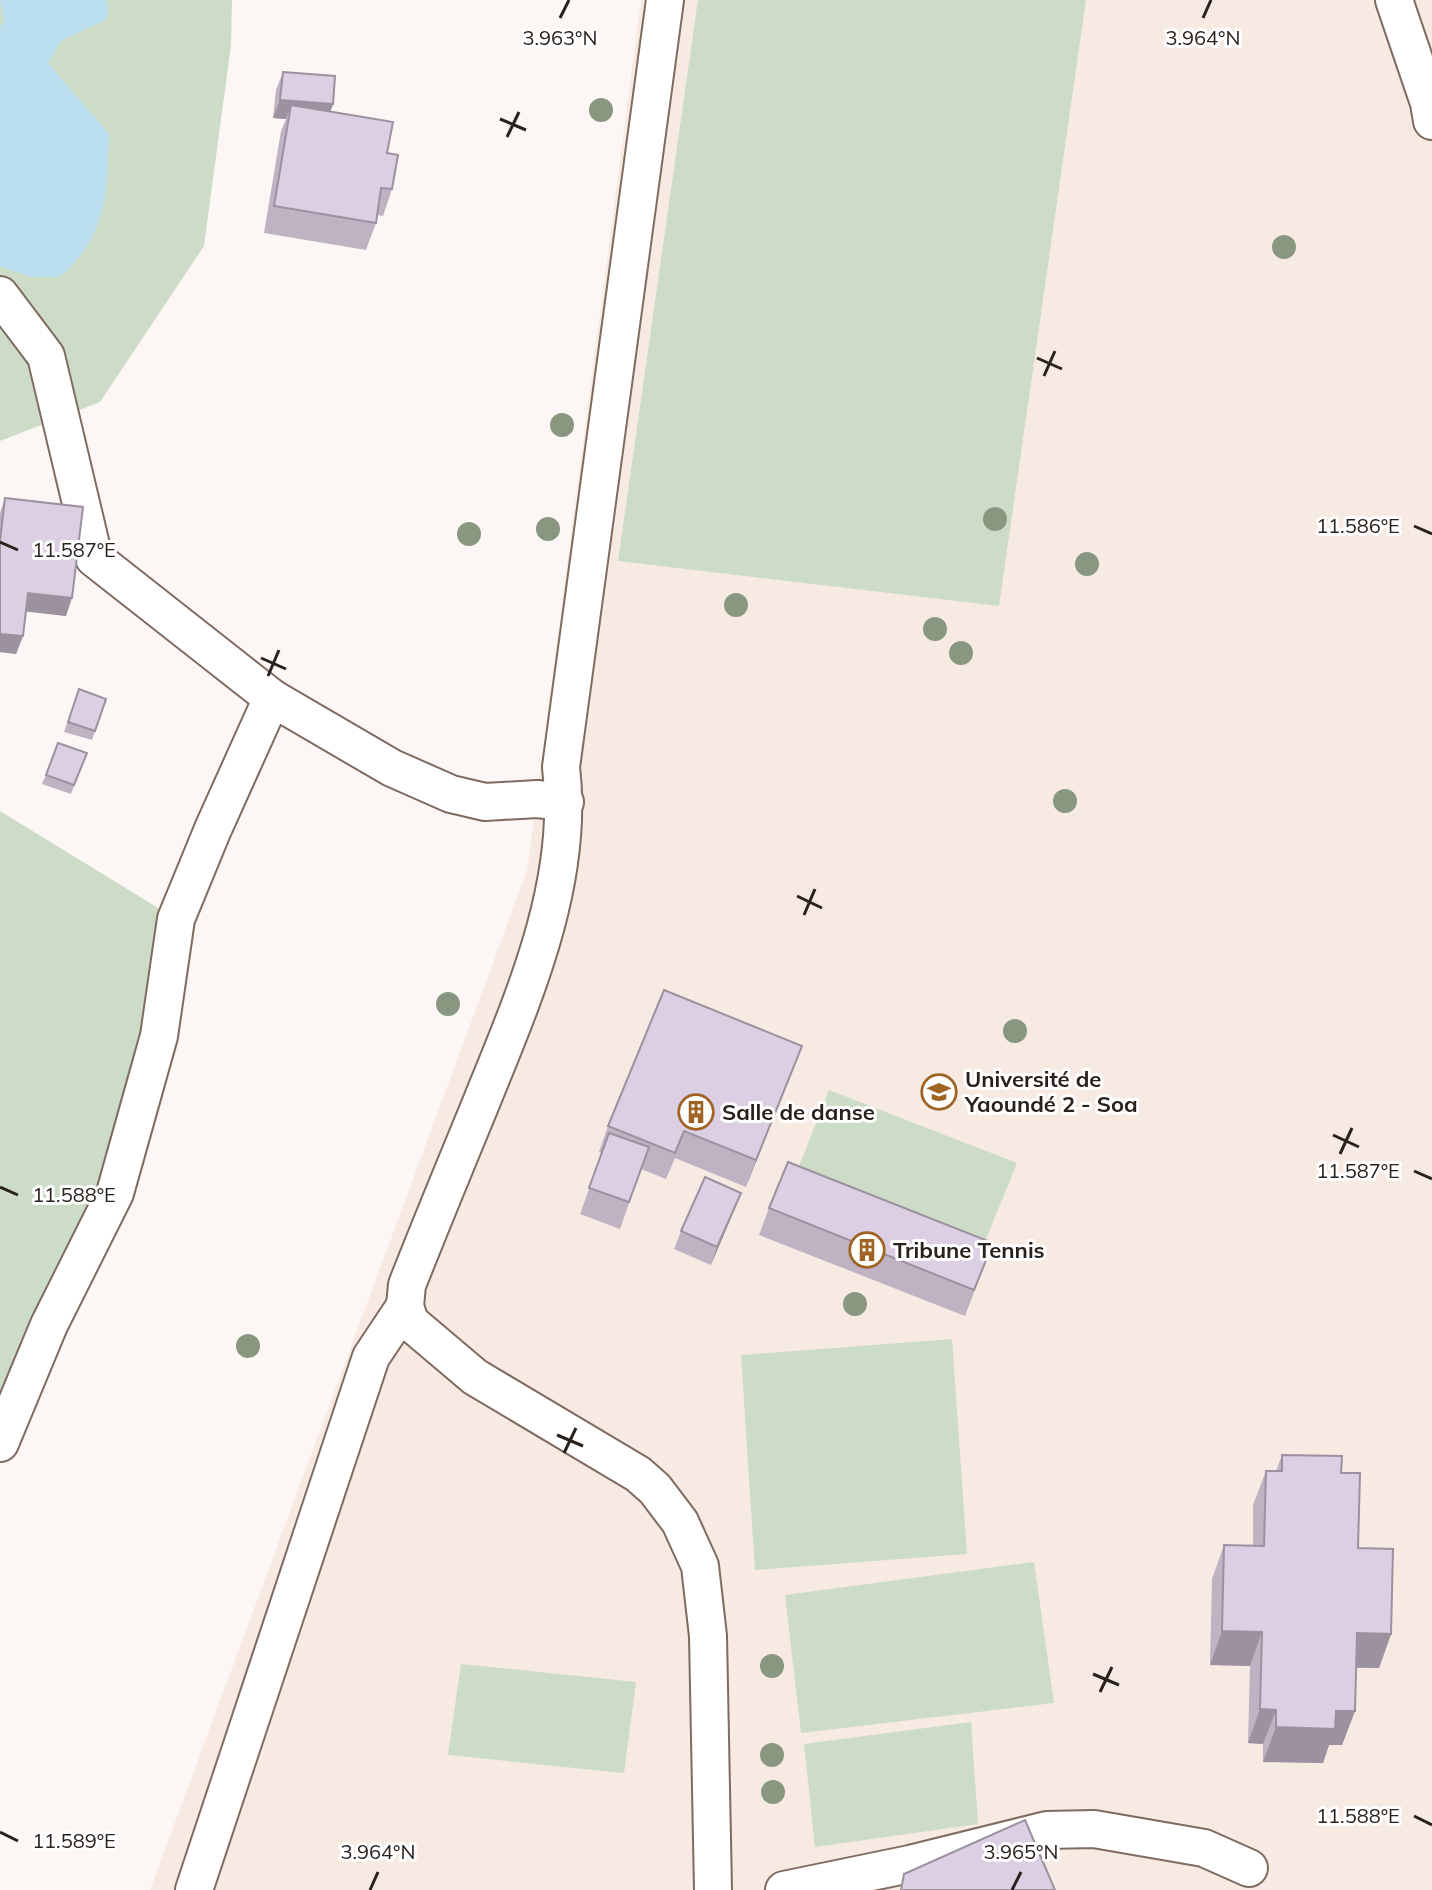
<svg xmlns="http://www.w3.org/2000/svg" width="1432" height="1890" viewBox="0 0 1432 1890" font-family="Mulish,sans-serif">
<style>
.built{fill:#f6eae3}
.green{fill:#ccdcc7}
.water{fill:#bbdeee}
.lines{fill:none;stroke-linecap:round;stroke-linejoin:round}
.minor-casing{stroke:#7f6b5f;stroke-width:40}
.minor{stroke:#fff;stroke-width:36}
.tree{fill:#8a9780}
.wall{fill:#beb2c3}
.shaded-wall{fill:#9b919f}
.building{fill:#ddcfe3;stroke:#9b919f;stroke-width:2}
.ticks{fill:none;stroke:#29211c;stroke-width:3}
.labels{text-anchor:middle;stroke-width:6;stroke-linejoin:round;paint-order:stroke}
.poi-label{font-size:22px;font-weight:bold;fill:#29211c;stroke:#fff;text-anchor:start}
.ticks-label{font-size:20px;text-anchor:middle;fill:#29211c;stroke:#fff;stroke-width:6;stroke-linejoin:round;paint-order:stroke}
</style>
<rect width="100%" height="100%" fill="#fcf7f4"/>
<path class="built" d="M641,0H1432V1890H150L527,871Z"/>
<g class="green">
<path d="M0,0H232L231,45L204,246L100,402L0,441Z"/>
<path d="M698,0H1086L999,606L618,561Z"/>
<path d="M0,811L176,919L159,1036L0,1443Z"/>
<path d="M829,1090L1017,1163L975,1266L789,1192Z"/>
<path d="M952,1339L967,1554L755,1570L741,1355Z"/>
<path d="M1034,1562L1054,1703L801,1733L785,1595Z"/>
<path d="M461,1664L636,1682L624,1773L448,1755Z"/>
<path d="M971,1722L978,1824L815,1847L804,1744Z"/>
</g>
<path class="water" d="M0,0H106L108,6L107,19L61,41L48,63L109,134C107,193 108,235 60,277H33L0,267V27L4,21Z"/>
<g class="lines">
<defs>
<g id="minor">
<path d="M665,0L561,767C575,883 523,999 481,1103C456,1164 431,1224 407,1285L405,1306L410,1322L475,1377L638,1474L655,1489L680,1522L700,1566L708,1636L713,1890"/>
<path d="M1394,0L1429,103L1432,121"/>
<path d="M0,295L46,356L94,558L272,698"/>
<path d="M0,1443L49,1325L115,1193L159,1036L176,919L213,829L272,698L392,768L451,794L485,802L537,799L565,802"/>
<path d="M194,1890L371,1357L405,1306"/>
<path d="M784,1890L910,1864L1047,1830L1094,1829L1204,1848L1249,1868"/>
</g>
</defs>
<use href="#minor" class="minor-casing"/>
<use href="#minor" class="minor"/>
</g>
<g class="tree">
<circle cx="601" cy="110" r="12"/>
<circle cx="1284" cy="247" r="12"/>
<circle cx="562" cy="425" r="12"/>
<circle cx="995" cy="519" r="12"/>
<circle cx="548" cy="529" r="12"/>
<circle cx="469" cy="534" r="12"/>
<circle cx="1087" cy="564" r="12"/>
<circle cx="736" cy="605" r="12"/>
<circle cx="935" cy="629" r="12"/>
<circle cx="961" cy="653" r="12"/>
<circle cx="1065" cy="801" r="12"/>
<circle cx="448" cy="1004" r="12"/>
<circle cx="1015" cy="1031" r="12"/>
<circle cx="855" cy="1304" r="12"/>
<circle cx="248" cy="1346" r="12"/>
<circle cx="772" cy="1666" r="12"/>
<circle cx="772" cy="1755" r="12"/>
<circle cx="773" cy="1792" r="12"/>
</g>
<g class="wall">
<path d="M283,72L333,104L330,111L387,153L392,189L383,216L377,215L376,223L366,250L264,233L281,131L286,119L273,118L276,90Z"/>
<path d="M5,498L66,616L26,611L23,636L16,654L0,652V513Z"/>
<path d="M79,689L106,699L92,740L64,732Z"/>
<path d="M87,753L71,794L42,784L46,775Z"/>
<path d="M792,1072L746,1187L675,1158L666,1179L641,1169L620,1229L580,1214L602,1153L599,1152L608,1126Z"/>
<path d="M741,1193L711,1265L674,1249L681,1231Z"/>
<path d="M769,1208L993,1243L965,1316L759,1235Z"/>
<path d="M1282,1455L1341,1473L1358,1548L1391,1634L1379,1668H1356L1355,1711L1342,1745H1329L1323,1763L1263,1762V1744L1248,1743L1250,1666L1210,1665L1212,1579L1224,1545L1253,1546V1505L1266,1471H1276Z"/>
</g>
<g class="shaded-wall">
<path d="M280,100L333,104L327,122L291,105L286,119L273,118Z"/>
<path d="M28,593L72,598L66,616L22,611Z"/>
<path d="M0,634L23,636L16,654L0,652Z"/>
<path d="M802,1046L792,1072L746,1187L756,1160Z"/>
<path d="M741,1193L734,1211L711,1265L717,1247Z"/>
<path d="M1222,1631L1262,1632L1250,1666L1210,1665Z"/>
<path d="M1357,1633L1391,1634L1379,1668L1344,1667Z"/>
<path d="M1260,1709L1276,1710L1263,1744L1248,1743Z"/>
<path d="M1336,1711H1355L1342,1745H1329L1323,1763L1263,1762L1276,1727Z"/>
</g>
<g class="building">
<path d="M283,72L335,76L333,104L280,100Z"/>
<path d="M291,105L393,122L387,153L398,155L392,189L381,188L376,223L274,206Z"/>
<path d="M5,498L83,507L72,598L28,593L23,636L0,634V541Z"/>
<path d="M79,689L106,699L95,731L68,722Z"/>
<path d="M58,743L87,753L74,785L46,775Z"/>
<path d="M664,990L802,1046L756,1160L684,1131L675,1153L608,1126Z"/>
<path d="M609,1133L649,1147L629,1202L589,1188Z"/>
<path d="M788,1162L993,1243L974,1290L769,1208Z"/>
<path d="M705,1177L741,1193L717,1247L681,1231Z"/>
<path d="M1282,1455L1342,1456L1341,1473H1360L1358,1548L1393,1549L1391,1634L1357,1633L1355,1711H1336L1335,1729L1276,1727V1710L1260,1709L1262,1632L1222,1631L1224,1545L1264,1546L1266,1471H1282Z"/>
<path d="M1025,1820L1055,1890H901L904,1874Z"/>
</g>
<path class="ticks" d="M560,18L569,0M1203,18L1211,0M500,119L526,130M507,137L519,112M1037,358L1062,369M1044,376L1055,351M1414,526L1432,534M0,542L18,550M261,658L286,669M268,676L279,650M797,896L822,908M804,915L815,889M1333,1135L1359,1147M1340,1154L1352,1128M1414,1171L1432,1179M0,1187L18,1195M557,1435L583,1446M564,1453L576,1428M1093,1674L1119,1685M1100,1692L1112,1667M1414,1816L1432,1825M0,1832L18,1841M370,1890L378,1872M1012,1890L1021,1872"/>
<defs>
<symbol id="university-ring" viewBox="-11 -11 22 22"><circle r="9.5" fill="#fff" stroke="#9f6424" stroke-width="1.5"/><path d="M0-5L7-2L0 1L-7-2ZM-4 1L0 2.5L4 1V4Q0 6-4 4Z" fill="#9f6424"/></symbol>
<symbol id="building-ring" viewBox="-11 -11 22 22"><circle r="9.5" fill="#fff" stroke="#9f6424" stroke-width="1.5"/><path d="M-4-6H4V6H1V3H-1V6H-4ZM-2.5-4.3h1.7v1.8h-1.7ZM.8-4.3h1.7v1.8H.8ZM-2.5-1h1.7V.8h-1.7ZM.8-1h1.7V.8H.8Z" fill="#9f6424"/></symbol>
</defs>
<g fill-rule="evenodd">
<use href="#university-ring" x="919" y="1072" width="40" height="40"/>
<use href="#building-ring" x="676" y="1092" width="40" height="40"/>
<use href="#building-ring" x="847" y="1230" width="40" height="40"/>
</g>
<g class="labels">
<g class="poi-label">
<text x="965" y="1087">Université de<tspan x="965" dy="25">Yaoundé 2 - Soa</tspan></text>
<text x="722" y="1120">Salle de danse</text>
<text x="893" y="1258">Tribune Tennis</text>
</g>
</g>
<g class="ticks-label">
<text x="560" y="45">3.963°N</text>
<text x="1203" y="45">3.964°N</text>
<text x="1358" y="533">11.586°E</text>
<text x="74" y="557">11.587°E</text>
<text x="1358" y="1178">11.587°E</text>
<text x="74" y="1202">11.588°E</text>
<text x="1358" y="1823">11.588°E</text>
<text x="74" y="1848">11.589°E</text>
<text x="378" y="1859">3.964°N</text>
<text x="1021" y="1859">3.965°N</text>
</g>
</svg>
